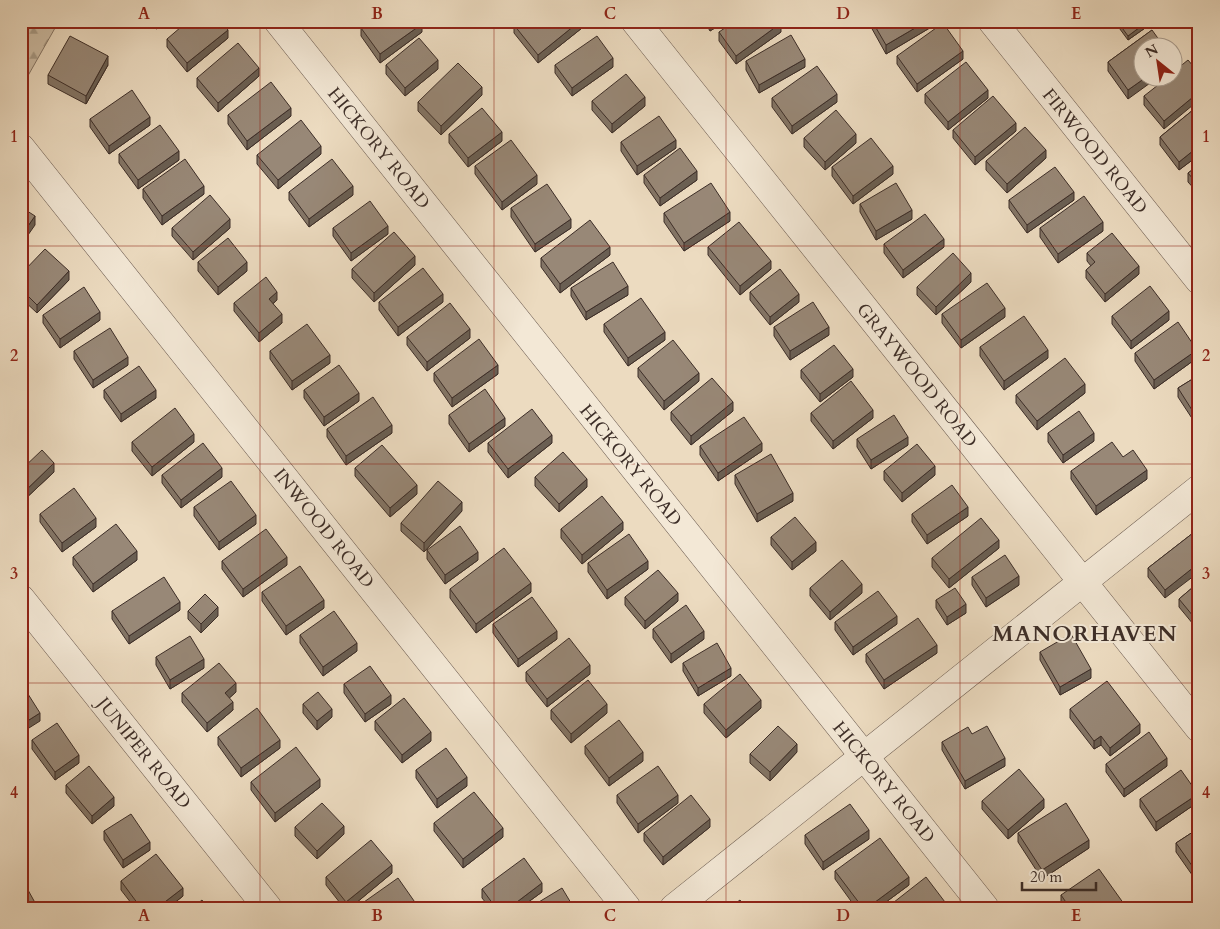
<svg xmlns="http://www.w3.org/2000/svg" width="1220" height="929" viewBox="0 0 1220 929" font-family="Cardo,serif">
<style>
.forest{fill:url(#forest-firs);stroke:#867667}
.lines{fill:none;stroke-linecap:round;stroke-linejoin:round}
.minor-casing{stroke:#69594e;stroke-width:29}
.minor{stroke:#f3e8d6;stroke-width:28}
.wall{fill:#837566;stroke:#3d2e28}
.shaded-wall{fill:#6a5f53;stroke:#3d2e28}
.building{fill:#988877;stroke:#3d2e28}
.grid{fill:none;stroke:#8f2418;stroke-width:1;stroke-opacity:0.55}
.labels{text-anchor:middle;stroke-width:4;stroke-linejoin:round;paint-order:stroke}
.street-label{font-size:18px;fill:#3d2e28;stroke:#f3e8d6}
.district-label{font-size:22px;font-weight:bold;letter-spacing:1px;fill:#3d2e28;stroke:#f3e8d6}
.neatline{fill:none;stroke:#8f2418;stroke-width:2}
.grid-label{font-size:16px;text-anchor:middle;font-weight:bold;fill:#8f2418}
</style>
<defs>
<pattern id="forest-firs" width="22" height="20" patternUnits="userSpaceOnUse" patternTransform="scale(1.25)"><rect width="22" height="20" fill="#cebea6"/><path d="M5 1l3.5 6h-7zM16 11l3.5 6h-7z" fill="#a89b87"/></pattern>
</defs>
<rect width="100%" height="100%" fill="#ecdbc0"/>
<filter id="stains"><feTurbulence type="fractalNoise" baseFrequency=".004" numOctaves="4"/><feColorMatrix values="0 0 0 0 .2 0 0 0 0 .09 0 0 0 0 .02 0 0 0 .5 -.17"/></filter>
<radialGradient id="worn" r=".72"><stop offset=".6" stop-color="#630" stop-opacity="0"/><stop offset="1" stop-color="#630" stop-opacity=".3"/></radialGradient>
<path class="forest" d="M21,21H59L21,88Z"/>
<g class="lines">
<defs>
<g id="minor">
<path d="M278,21L985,908"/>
<path d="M635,21L1199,728"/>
<path d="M992,21L1199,280"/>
<path d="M21,148L627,908"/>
<path d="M21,599L268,908"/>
<path d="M674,908L1199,489"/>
</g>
</defs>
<use href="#minor" class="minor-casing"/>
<use href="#minor" class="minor"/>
</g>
<g class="wall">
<path d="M151,21H168L156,29Z"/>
<path d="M347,21H359L351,27Z"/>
<path d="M582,21V28L538,63L514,33V25Z"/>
<path d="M704,21H726L710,31Z"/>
<path d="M854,21H867L859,28Z"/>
<path d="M871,21H933V26L886,54L871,27Z"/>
<path d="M1114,21H1148V26L1128,40Z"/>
<path d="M361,28L422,32L380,63L361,36Z"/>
<path d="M1152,30L1128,99L1108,71V62Z"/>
<path d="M719,32H781L736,64L719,41Z"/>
<path d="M228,38L187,72L167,47V39Z"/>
<path d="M897,56L963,59L917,92L897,64Z"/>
<path d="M746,61L805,67L759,93L746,70Z"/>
<path d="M108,65L86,104L48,84V75Z"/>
<path d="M386,65L438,69L405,96L386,74Z"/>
<path d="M555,65L613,67L572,96L555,73Z"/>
<path d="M1199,73L1164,129L1144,105V96Z"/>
<path d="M259,76L218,112L197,87V78Z"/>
<path d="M925,94L988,98L948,130L925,103Z"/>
<path d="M482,95L441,135L418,111V102Z"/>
<path d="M772,98L837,102L792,134L772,107Z"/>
<path d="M592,101L645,106L612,133L592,110Z"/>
<path d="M1199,105V155L1179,170L1160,145V137Z"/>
<path d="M228,115L291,116L247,150L228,124Z"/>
<path d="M90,119L150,125L109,154L90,127Z"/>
<path d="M953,130L1016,131L975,165L953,138Z"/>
<path d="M449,134L502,141L468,167L449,143Z"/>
<path d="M804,138L856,143L825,170L804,147Z"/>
<path d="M621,142L676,148L637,175L621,151Z"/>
<path d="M119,154L179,160L138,189L119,163Z"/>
<path d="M321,154L278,189L257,164V155Z"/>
<path d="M1046,158L1007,193L986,170V161Z"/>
<path d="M1199,165V194L1188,182V173Z"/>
<path d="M475,166L537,184L502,210L475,174Z"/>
<path d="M832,167L893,174L853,204L832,176Z"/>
<path d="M644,175L697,180L660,206L644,183Z"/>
<path d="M143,189L204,194L162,225L143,198Z"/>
<path d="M289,192L353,195L309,227L289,200Z"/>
<path d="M1009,200H1074L1027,233L1009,208Z"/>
<path d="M860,204L912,219L876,240L860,212Z"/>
<path d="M511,208L571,228L535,252L511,217Z"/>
<path d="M664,213L730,221L684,251L664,222Z"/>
<path d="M172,228H230L193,260L172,236Z"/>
<path d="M333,228L388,234L351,261L333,236Z"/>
<path d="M1040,228L1103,231L1058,263L1040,237Z"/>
<path d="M884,244L944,247L903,278L884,253Z"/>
<path d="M708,247L771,269L740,295L708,255Z"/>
<path d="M1087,253L1139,274L1105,302L1086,278V270L1091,266L1087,261Z"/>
<path d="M610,255L560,293L541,267V258Z"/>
<path d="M198,262L247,271L218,295L198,271Z"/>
<path d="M415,265L374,302L352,278V269Z"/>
<path d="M21,274L69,280L37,313L21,298Z"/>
<path d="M971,282L936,315L917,295V287Z"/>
<path d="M571,288L628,295L586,320L571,296Z"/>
<path d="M750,292L799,302L770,325L750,300Z"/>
<path d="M277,300L273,304L282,323L259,342L234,311V303Z"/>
<path d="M379,302H443L398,336L379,310Z"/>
<path d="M942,314L1005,317L961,348L942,323Z"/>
<path d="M43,315L100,320L60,348L43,323Z"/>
<path d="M1112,316L1169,320L1131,349L1112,324Z"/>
<path d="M604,324L665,340L628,366L604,332Z"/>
<path d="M774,327L829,335L790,360L774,336Z"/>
<path d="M407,337L470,338L427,371L407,345Z"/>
<path d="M980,347L1048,358L1004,390L980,356Z"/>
<path d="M74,351L128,365L93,388L74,359Z"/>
<path d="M270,351L330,363L292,390L270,359Z"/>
<path d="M1135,353L1197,358L1154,389L1135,361Z"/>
<path d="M638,368L699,381L664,410L638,377Z"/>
<path d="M801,370L853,377L820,402L801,378Z"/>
<path d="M434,373L498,374L452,407L434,381Z"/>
<path d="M1199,375V429L1178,397V388Z"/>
<path d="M104,390L156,398L121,422L104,398Z"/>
<path d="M304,390L359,401L324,426L304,398Z"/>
<path d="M1085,393L1037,430L1016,403V395Z"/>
<path d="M733,411L691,445L671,420V412Z"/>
<path d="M811,413L873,418L833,449L811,421Z"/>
<path d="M449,415L505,426L469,452L449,424Z"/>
<path d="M327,429L392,433L346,465L327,437Z"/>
<path d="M1048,433L1094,441L1063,463L1048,442Z"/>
<path d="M857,439L908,445L871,469L857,447Z"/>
<path d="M132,442H194L152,476L132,451Z"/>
<path d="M488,443H552L508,478L488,452Z"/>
<path d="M700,446L762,451L718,481L700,455Z"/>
<path d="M355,468L417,494L390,517L355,476Z"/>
<path d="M21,470L54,472L23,501L21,500Z"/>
<path d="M884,471L935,475L902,502L884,480Z"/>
<path d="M1071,471L1147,479L1096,515L1071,479Z"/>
<path d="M162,475L222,477L181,508L162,483Z"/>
<path d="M735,475L793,501L757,522L735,484Z"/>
<path d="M535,477L587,487L559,512L535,486Z"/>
<path d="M194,507L256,524L219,550L194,516Z"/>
<path d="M462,511L424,552L401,531V523Z"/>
<path d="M40,514L96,527L62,552L40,522Z"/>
<path d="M912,514L968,516L927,544L912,522Z"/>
<path d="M561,529L623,530L582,564L561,538Z"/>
<path d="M1193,533L1165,598L1148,577V568Z"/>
<path d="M771,537L816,551L792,570L771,545Z"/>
<path d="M999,548L949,588L932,567V558Z"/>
<path d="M427,550L478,560L445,584L427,559Z"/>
<path d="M73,557L137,560L93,592L73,565Z"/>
<path d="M222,561L287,565L243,597L222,569Z"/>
<path d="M588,563L648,569L607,599L588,572Z"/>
<path d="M972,577L1019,585L986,607L972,585Z"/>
<path d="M1199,582L1198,630L1179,607V599Z"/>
<path d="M810,588L862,593L830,620L810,596Z"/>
<path d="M450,589L531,592L476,633L450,598Z"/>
<path d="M262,592L324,608L286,635L262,601Z"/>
<path d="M625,597L678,601L645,629L625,605Z"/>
<path d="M936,600L966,613L947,625L936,608Z"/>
<path d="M180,610L129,644L112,619V611Z"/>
<path d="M188,611L218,616L201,633L188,619Z"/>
<path d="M835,622L897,624L853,655L835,630Z"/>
<path d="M493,624L557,639L518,667L493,633Z"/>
<path d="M653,629L704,639L671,663L653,638Z"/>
<path d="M300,635L357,651L323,676L300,643Z"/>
<path d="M1040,652L1091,678L1060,695L1040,660Z"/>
<path d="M937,653L884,689L866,662V654Z"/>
<path d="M156,657L204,668L170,689L156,665Z"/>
<path d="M683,663L731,676L698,696L683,671Z"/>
<path d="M526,672L590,674L547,707L526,681Z"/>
<path d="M344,684L391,704L365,722L344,693Z"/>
<path d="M236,692L229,698L233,710L207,732L182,702V693Z"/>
<path d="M303,704L332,717L317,730L303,713Z"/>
<path d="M704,704L761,708L726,738L704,713Z"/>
<path d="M1070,709L1140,733L1110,756L1101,745L1094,749L1070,718Z"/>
<path d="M551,710L607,713L571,743L551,719Z"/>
<path d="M375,721L431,741L402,763L375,730Z"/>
<path d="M972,734L1005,766L965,789L942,750V742Z"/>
<path d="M218,737L280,748L241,777L218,745Z"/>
<path d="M32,740L79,763L55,780L32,749Z"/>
<path d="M585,746L643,761L609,786L585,754Z"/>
<path d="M797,752L770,781L750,763V754Z"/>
<path d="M1106,764L1167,766L1124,797L1106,772Z"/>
<path d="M416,770L467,786L437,808L416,778Z"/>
<path d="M251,782L320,787L275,822L251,790Z"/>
<path d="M66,785L114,806L92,824L66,793Z"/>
<path d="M617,795L678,803L638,833L617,803Z"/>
<path d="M1140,799L1198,802L1156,831L1140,807Z"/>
<path d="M982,801L1044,808L1008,839L982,809Z"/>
<path d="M434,823L503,837L463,868L434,831Z"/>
<path d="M295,827L344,834L317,859L295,836Z"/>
<path d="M710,827L663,865L644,841V833Z"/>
<path d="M1199,828L1195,879L1176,852V843Z"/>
<path d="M104,831L150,850L123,868L104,840Z"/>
<path d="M1018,833L1089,848L1042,879L1018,842Z"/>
<path d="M805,835L869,839L823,870L805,844Z"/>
<path d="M835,871L909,885L878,908H856L835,879Z"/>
<path d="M392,873L350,908H344L326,885V877Z"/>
<path d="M121,881L183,896L168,908H135L121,890Z"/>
<path d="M482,889L542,892L520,908H490L482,898Z"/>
<path d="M1061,895L1124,908H1064L1061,904Z"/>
<path d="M364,902L419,908H364Z"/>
</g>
<g class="shaded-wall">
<path d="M156,21H168L156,29Z"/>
<path d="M351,21H359L351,27Z"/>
<path d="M580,21H582V28L538,63V55Z"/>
<path d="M713,21H726L710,31V23Z"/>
<path d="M859,21H867L859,28Z"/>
<path d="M927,21H933V26L886,54V45Z"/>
<path d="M1070,21H1076L1070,25Z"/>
<path d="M1148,21V26L1128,40V36Z"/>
<path d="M781,23V32L736,64V56Z"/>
<path d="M422,24V32L380,63V54Z"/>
<path d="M228,30V38L187,72V63Z"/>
<path d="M963,51V59L917,92V84Z"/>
<path d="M108,56V65L86,104V96Z"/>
<path d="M613,58V67L572,96V88Z"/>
<path d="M805,59V67L759,93V85Z"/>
<path d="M438,60V69L405,96V88Z"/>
<path d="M259,68V76L218,112V103Z"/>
<path d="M1145,78H1157L1128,99V90Z"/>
<path d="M482,87V95L441,135V126Z"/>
<path d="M988,90V98L948,130V122Z"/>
<path d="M1199,92V100L1164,129V121Z"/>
<path d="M837,94V102L792,134V126Z"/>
<path d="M645,97V106L612,133V124Z"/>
<path d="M291,108V116L247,150V141Z"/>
<path d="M150,117V125L109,154V146Z"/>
<path d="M1016,123V131L975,165V157Z"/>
<path d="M502,132V141L468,167V158Z"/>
<path d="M856,134V143L825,170V162Z"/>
<path d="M676,140V148L637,175V166Z"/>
<path d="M321,146V154L278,189V180Z"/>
<path d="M1199,146V155L1179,170V162Z"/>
<path d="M1046,150V158L1007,193V184Z"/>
<path d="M179,151V160L138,189V180Z"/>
<path d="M893,166V174L853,204V196Z"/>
<path d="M697,171V180L660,206V198Z"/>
<path d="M537,175V184L502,210V202Z"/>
<path d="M204,186V194L162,225V216Z"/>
<path d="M353,186V195L309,227V219Z"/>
<path d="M1074,192V200L1027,233V225Z"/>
<path d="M912,210V219L876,240V231Z"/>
<path d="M730,212V221L684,251V243Z"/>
<path d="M35,216V225L21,245V236Z"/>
<path d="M230,219V228L193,260V252Z"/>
<path d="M571,219V228L535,252V244Z"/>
<path d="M1103,222V231L1058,263V254Z"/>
<path d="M388,226V234L351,261V253Z"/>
<path d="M944,239V247L903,278V270Z"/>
<path d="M610,247V255L560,293V284Z"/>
<path d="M415,256V265L374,302V293Z"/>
<path d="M771,261V269L740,295V286Z"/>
<path d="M247,262V271L218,295V287Z"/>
<path d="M1139,266V274L1105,302V294Z"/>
<path d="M69,271V280L37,313V305Z"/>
<path d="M971,273V282L936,315V307Z"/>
<path d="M628,286V295L586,320V312Z"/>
<path d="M277,292V300L269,307V299Z"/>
<path d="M443,294V302L398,336V327Z"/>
<path d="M799,294V302L770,325V317Z"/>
<path d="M1005,308V317L961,348V340Z"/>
<path d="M1169,311V320L1131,349V341Z"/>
<path d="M100,312V320L60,348V339Z"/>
<path d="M282,314V323L259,342V333Z"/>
<path d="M829,327V335L790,360V351Z"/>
<path d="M470,329V338L427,371V362Z"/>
<path d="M665,332V340L628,366V358Z"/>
<path d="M1048,350V358L1004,390V381Z"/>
<path d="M1197,350V358L1154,389V380Z"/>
<path d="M330,355V363L292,390V381Z"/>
<path d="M128,357V365L93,388V380Z"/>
<path d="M498,365V374L452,407V398Z"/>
<path d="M853,369V377L820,402V394Z"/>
<path d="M699,373V381L664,410V401Z"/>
<path d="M1085,384V393L1037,430V421Z"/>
<path d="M156,390V398L121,422V414Z"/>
<path d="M359,393V401L324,426V417Z"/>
<path d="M733,402V411L691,445V436Z"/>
<path d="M873,410V418L833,449V441Z"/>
<path d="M505,418V426L469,452V444Z"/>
<path d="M392,425V433L346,465V456Z"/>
<path d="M26,431V439L21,443V434Z"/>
<path d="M1094,433V441L1063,463V455Z"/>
<path d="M194,434V442L152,476V467Z"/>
<path d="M552,435V443L508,478V469Z"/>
<path d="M908,437V445L871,469V460Z"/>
<path d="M762,443V451L718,481V473Z"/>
<path d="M54,463V472L23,501V493Z"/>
<path d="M935,466V475L902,502V493Z"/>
<path d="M222,468V477L181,508V500Z"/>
<path d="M1147,470V479L1096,515V506Z"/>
<path d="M587,479V487L559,512V504Z"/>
<path d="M417,485V494L390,517V508Z"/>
<path d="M793,493V501L757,522V514Z"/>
<path d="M462,502V511L424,552V543Z"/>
<path d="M968,507V516L927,544V535Z"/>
<path d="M256,515V524L219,550V542Z"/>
<path d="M96,518V527L62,552V543Z"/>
<path d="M623,522V530L582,564V555Z"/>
<path d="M999,540V548L949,588V579Z"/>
<path d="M816,542V551L792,570V562Z"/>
<path d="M137,551V560L93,592V584Z"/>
<path d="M478,552V560L445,584V575Z"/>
<path d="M287,557V565L243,597V589Z"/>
<path d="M648,561V569L607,599V590Z"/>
<path d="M1199,563V572L1165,598V590Z"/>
<path d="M1019,576V585L986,607V598Z"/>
<path d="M531,583V592L476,633V624Z"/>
<path d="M862,584V593L830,620V612Z"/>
<path d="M678,593V601L645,629V621Z"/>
<path d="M324,600V608L286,635V626Z"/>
<path d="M180,602V610L129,644V636Z"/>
<path d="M966,604V613L947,625V617Z"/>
<path d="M218,607V616L201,633V624Z"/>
<path d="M897,616V624L853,655V647Z"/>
<path d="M557,631V639L518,667V659Z"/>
<path d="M704,631V639L671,663V654Z"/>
<path d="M357,643V651L323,676V667Z"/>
<path d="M937,645V653L884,689V680Z"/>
<path d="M204,659V668L170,689V680Z"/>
<path d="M590,665V674L547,707V699Z"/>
<path d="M731,668V676L698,696V688Z"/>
<path d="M1091,669V678L1060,695V687Z"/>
<path d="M236,683V692L225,702V693Z"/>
<path d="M391,695V704L365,722V714Z"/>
<path d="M761,700V708L726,738V730Z"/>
<path d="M233,702V710L207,732V723Z"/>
<path d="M607,704V713L571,743V734Z"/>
<path d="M332,709V717L317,730V721Z"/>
<path d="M40,713V721L21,733V725Z"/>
<path d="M1140,724V733L1110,756V748Z"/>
<path d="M431,732V741L402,763V755Z"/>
<path d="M1101,736V745L1094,749V741Z"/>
<path d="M280,740V748L241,777V768Z"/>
<path d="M797,744V752L770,781V772Z"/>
<path d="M643,752V761L609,786V778Z"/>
<path d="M79,755V763L55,780V772Z"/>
<path d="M1005,758V766L965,789V781Z"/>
<path d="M1167,758V766L1124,797V789Z"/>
<path d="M467,777V786L437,808V799Z"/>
<path d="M320,779V787L275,822V813Z"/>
<path d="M1198,794V802L1156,831V822Z"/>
<path d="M678,795V803L638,833V824Z"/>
<path d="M114,797V806L92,824V816Z"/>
<path d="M1044,799V808L1008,839V830Z"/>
<path d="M710,819V827L663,865V857Z"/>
<path d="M344,826V834L317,859V851Z"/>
<path d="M503,828V837L463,868V859Z"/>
<path d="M869,830V839L823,870V862Z"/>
<path d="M1089,840V848L1042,879V870Z"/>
<path d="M150,842V850L123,868V860Z"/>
<path d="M392,865V873L350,908H346V902Z"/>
<path d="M1199,868V876L1195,879V870Z"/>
<path d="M909,877V885L878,908H867Z"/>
<path d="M542,883V892L520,908H509Z"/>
<path d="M183,888V896L168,908H157Z"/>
<path d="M1124,904V908H1119Z"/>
</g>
<g class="building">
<path d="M188,21H221L228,30L187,63L167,39Z"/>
<path d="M370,21H420L422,24L380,54L361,28Z"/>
<path d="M519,21H580L538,55L514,25Z"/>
<path d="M735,21H780L781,23L736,56L719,32Z"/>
<path d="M872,21H927L886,45Z"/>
<path d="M1117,21H1148L1128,36Z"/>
<path d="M943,23L963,51L917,84L897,56Z"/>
<path d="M1152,30L1165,48H1142V78H1145L1128,90L1108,62Z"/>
<path d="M791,35L805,59L759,85L746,61Z"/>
<path d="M70,36L108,56L86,96L48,75Z"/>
<path d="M597,36L613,58L572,88L555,65Z"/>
<path d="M419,38L438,60L405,88L386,65Z"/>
<path d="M238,43L259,68L218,103L197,78Z"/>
<path d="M1188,60L1199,73V92L1164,121L1144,96L1167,78H1172V73Z"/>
<path d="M966,62L988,90L948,122L925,94Z"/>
<path d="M458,63L482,87L441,126L418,102Z"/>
<path d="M817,66L837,94L792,126L772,98Z"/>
<path d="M626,74L645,97L612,124L592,101Z"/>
<path d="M271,82L291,108L247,141L228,115Z"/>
<path d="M132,90L150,117L109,146L90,119Z"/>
<path d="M993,96L1016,123L975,157L953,130Z"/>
<path d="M1199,105V146L1179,162L1160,137Z"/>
<path d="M482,108L502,132L468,158L449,134Z"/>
<path d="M836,110L856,134L825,162L804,138Z"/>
<path d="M659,116L676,140L637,166L621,142Z"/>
<path d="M301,120L321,146L278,180L257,155Z"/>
<path d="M160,125L179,151L138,180L119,154Z"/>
<path d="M1025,127L1046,150L1007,184L986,161Z"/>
<path d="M871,138L893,166L853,196L832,167Z"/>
<path d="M511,140L537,175L502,202L475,166Z"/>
<path d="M680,148L697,171L660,198L644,175Z"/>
<path d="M185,159L204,186L162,216L143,189Z"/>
<path d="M332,159L353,186L309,219L289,192Z"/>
<path d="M1199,165V186L1188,173Z"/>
<path d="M1055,167L1074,192L1027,225L1009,200Z"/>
<path d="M711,183L730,212L684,243L664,213Z"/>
<path d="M896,183L912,210L876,231L860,204Z"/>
<path d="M547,184L571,219L535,244L511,208Z"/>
<path d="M210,195L230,219L193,252L172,228Z"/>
<path d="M1084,196L1103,222L1058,254L1040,228Z"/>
<path d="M370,201L388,226L351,253L333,228Z"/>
<path d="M21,207L35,216L21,236Z"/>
<path d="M925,214L944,239L903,270L884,244Z"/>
<path d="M590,220L610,247L560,284L541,258Z"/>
<path d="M739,222L771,261L740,286L708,247Z"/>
<path d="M394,232L415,256L374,293L352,269Z"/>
<path d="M1112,233L1139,266L1105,294L1086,270L1095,262L1087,253Z"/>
<path d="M228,238L247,262L218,287L198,262Z"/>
<path d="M45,249L69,271L37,305L21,289V274Z"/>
<path d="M953,253L971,273L936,307L917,287Z"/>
<path d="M613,262L628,286L586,312L571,288Z"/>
<path d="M423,268L443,294L398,327L379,302Z"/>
<path d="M780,269L799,294L770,317L750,292Z"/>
<path d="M266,277L277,292L269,299L282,314L259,333L234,303Z"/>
<path d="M987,283L1005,308L961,340L942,314Z"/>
<path d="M1150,286L1169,311L1131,341L1112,316Z"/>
<path d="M84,287L100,312L60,339L43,315Z"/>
<path d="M641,298L665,332L628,358L604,324Z"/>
<path d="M813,302L829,327L790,351L774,327Z"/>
<path d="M450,303L470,329L427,362L407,337Z"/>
<path d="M1024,316L1048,350L1004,381L980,347Z"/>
<path d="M1178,322L1197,350L1154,380L1135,353Z"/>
<path d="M307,324L330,355L292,381L270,351Z"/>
<path d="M110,328L128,357L93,380L74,351Z"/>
<path d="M479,339L498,365L452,398L434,373Z"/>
<path d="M673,340L699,373L664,401L638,368Z"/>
<path d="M834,345L853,369L820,394L801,370Z"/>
<path d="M1065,358L1085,384L1037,421L1016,395Z"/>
<path d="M339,365L359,393L324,417L304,390Z"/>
<path d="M139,366L156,390L121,414L104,390Z"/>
<path d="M1199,375V421L1178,388Z"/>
<path d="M712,378L733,402L691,436L671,412Z"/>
<path d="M851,381L873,410L833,441L811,413Z"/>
<path d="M485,389L505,418L469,444L449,415Z"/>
<path d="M373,397L392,425L346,456L327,429Z"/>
<path d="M175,408L194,434L152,467L132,442Z"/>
<path d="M532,409L552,435L508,469L488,443Z"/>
<path d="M1079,411L1094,433L1063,455L1048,433Z"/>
<path d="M894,415L908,437L871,460L857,439Z"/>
<path d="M744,417L762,443L718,473L700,446Z"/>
<path d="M21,425L26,431L21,434Z"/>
<path d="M1112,442L1123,457L1133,450L1147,470L1096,506L1071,471Z"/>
<path d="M203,443L222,468L181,500L162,475Z"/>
<path d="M917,444L935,466L902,493L884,471Z"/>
<path d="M382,445L417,485L390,508L355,468Z"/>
<path d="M42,450L54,463L23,493L21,491V470Z"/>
<path d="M563,452L587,479L559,504L535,477Z"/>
<path d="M771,454L793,493L757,514L735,475Z"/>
<path d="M231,481L256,515L219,542L194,507Z"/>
<path d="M438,481L462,502L424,543L401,523Z"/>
<path d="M952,485L968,507L927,535L912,514Z"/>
<path d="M74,488L96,518L62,543L40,514Z"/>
<path d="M602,496L623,522L582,555L561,529Z"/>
<path d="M795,517L816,542L792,562L771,537Z"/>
<path d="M981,518L999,540L949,579L932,558Z"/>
<path d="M116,524L137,551L93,584L73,557Z"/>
<path d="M460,526L478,552L445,575L427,550Z"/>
<path d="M266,529L287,557L243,589L222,561Z"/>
<path d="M1193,533L1199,540V563L1165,590L1148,568Z"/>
<path d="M629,534L648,561L607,590L588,563Z"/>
<path d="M504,548L531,583L476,624L450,589Z"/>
<path d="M1005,555L1019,576L986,598L972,577Z"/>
<path d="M842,560L862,584L830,612L810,588Z"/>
<path d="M300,566L324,600L286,626L262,592Z"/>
<path d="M658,570L678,593L645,621L625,597Z"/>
<path d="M164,577L180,602L129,636L112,611Z"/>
<path d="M1199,582V621L1198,622L1179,599Z"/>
<path d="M955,588L966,604L947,617L936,600Z"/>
<path d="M878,591L897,616L853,647L835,622Z"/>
<path d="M205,594L218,607L201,624L188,611Z"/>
<path d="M532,597L557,631L518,659L493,624Z"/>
<path d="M686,605L704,631L671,654L653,629Z"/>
<path d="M334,611L357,643L323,667L300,635Z"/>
<path d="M918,618L937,645L884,680L866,654Z"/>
<path d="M1071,634L1091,669L1060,687L1040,652Z"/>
<path d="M190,636L204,659L170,680L156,657Z"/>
<path d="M569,638L590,665L547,699L526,672Z"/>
<path d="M717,643L731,668L698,688L683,663Z"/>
<path d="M219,663L236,683L225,693L233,702L207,723L182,693Z"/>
<path d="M370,666L391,695L365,714L344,684Z"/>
<path d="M740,674L761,700L726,730L704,704Z"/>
<path d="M588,680L607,704L571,734L551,710Z"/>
<path d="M1107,681L1140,724L1110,748L1101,736L1094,741L1070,709Z"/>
<path d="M21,683L40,713L21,725Z"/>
<path d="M318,692L332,709L317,721L303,704Z"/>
<path d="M404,698L431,732L402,755L375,721Z"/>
<path d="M257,708L280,740L241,768L218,737Z"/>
<path d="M619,720L643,752L609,778L585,746Z"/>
<path d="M57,723L79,755L55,772L32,740Z"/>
<path d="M778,726L797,744L770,772L750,754Z"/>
<path d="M987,726L1005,758L965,781L942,742L968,727L972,734Z"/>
<path d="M1149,732L1167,758L1124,789L1106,764Z"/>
<path d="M296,747L320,779L275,813L251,782Z"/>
<path d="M446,748L467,777L437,799L416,770Z"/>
<path d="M89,766L114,797L92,816L66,785Z"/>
<path d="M658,766L678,795L638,824L617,795Z"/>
<path d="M1019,769L1044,799L1008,830L982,801Z"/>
<path d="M1181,770L1198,794L1156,822L1140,799Z"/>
<path d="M474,792L503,828L463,859L434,823Z"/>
<path d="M691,795L710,819L663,857L644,833Z"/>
<path d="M322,803L344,826L317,851L295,827Z"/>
<path d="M1066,803L1089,840L1042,870L1018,833Z"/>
<path d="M850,804L869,830L823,862L805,835Z"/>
<path d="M131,814L150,842L123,860L104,831Z"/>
<path d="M1199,828V868L1195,870L1176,843Z"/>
<path d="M880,838L909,877L867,908H863L835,871Z"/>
<path d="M371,840L392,865L346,902L326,877Z"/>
<path d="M156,854L183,888L157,908H141L121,881Z"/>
<path d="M524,858L542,883L509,908H496L482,889Z"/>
<path d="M1099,869L1124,904L1119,908H1070L1061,895Z"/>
<path d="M926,877L948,906L946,908H890L889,906Z"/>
<path d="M398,878L419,908H369L364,902Z"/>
<path d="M562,888L574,908H529Z"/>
<path d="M28,890L38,908H21V894Z"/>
<path d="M202,900L208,908H192Z"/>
<path d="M740,900L746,908H729Z"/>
<path d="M756,902L760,908H748Z"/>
</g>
<path class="grid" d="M260,21V908M494,21V908M726,21V908M960,21V908M21,246H1199M21,464H1199M21,683H1199"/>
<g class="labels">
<g class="street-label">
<text transform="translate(379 148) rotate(51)" y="6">HICKORY ROAD</text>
<text transform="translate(1095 151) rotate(51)" y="6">FIRWOOD ROAD</text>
<text transform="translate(917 375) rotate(51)" y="6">GRAYWOOD ROAD</text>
<text transform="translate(631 465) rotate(51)" y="6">HICKORY ROAD</text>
<text transform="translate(324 528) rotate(51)" y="6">INWOOD ROAD</text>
<text transform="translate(144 753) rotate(51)" y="6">JUNIPER ROAD</text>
<text transform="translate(884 782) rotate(51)" y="6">HICKORY ROAD</text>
</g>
<g class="district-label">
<text x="1085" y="641">MANORHAVEN</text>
</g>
</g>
<rect width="1220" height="929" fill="none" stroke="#ecdbc0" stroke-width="55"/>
<g transform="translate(1158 62) rotate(330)"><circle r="24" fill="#f3e8d6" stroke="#aa9e90"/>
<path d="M0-4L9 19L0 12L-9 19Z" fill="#8f2418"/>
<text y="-8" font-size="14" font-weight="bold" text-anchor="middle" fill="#3d2e28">N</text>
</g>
<path d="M1022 882v8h74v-8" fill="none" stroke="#3d2e28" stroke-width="2.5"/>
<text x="1030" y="882" font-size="15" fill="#3d2e28" stroke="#f3e8d6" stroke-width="4" paint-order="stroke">20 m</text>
<rect x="28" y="28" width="1164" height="874" class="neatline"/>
<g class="grid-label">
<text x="144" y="19">A</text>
<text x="377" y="19">B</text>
<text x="610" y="19">C</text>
<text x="843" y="19">D</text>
<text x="1076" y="19">E</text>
<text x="14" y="142">1</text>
<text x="1206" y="142">1</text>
<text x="14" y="361">2</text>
<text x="1206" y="361">2</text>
<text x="14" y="579">3</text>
<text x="1206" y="579">3</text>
<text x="14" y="798">4</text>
<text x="1206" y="798">4</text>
<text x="144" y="921">A</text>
<text x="377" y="921">B</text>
<text x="610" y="921">C</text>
<text x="843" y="921">D</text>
<text x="1076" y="921">E</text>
</g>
<rect width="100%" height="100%" filter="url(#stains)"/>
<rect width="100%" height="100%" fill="url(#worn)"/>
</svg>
